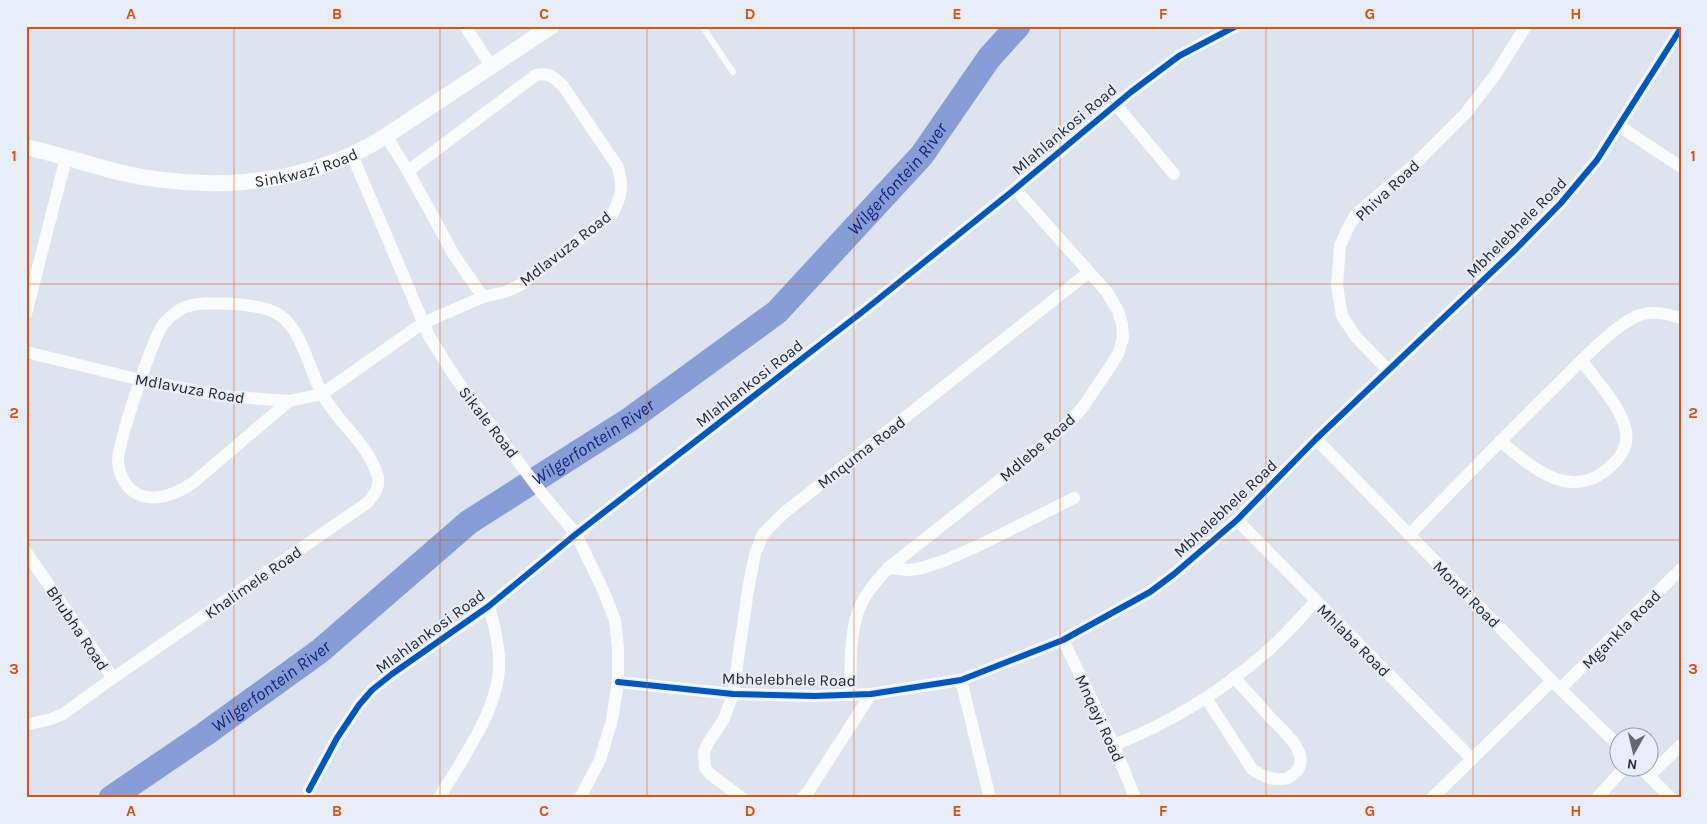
<svg xmlns="http://www.w3.org/2000/svg" width="1707" height="824" viewBox="0 0 1707 824" font-family="Karla,sans-serif">
<style>
.lines{fill:none;stroke-linecap:round;stroke-linejoin:round}
.river{stroke:#879dd5;stroke-width:25}
.lane{stroke:#fafbfd;stroke-width:6}
.street{stroke:#fafbfd;stroke-width:12}
.secondary{stroke:#fafbfd;stroke-width:16}
.cycleway-casing{stroke:#e7edfb;stroke-width:9}
.cycleway{stroke:#0057b8;stroke-width:6}
.grid{fill:none;stroke:#d45410;stroke-width:1;stroke-opacity:0.55}
.labels{text-anchor:middle;stroke-width:4;stroke-linejoin:round;paint-order:stroke}
.street-label{font-size:16px;fill:#242830;stroke:#e7edfb}
.water-label{font-size:18px;font-style:italic;fill:#12237c;stroke:#e7edfb}
.neatline{fill:none;stroke:#d45410;stroke-width:2}
.grid-label{font-size:16px;text-anchor:middle;font-weight:bold;fill:#d45410}
</style>
<rect width="100%" height="100%" fill="#dde3ef"/>
<g class="lines">
<path class="river" id="s1" d="M111,798L205,734L320,651L469,522L629,420L777,312L922,155L989,58L1018,26"/>
<path class="lane" d="M702,26L733,72"/>
<g class="street">
<path d="M465,26L491,66"/>
<path d="M1116,105L1174,174"/>
<path d="M1619,126L1681,167"/>
<path d="M352,155L429,336L454,376L544,496L576,534L603,590L615,620L618,648V682L612,720L600,760L580,798"/>
<path d="M408,171L454,255L483,297"/>
<path d="M26,314L66,158"/>
<path d="M26,352L141,380L222,396L289,401L322,394L423,323L483,297L505,292L522,284L612,214C622,197 623,186 618,167L563,86C554,77 548,72 536,75L408,171L386,136"/>
<path d="M1388,370L1356,337L1342,316L1337,286L1340,246L1347,230L1356,214L1414,165L1466,113L1495,75L1526,26"/>
<path d="M1316,439L1552,681L1620,747"/>
<path d="M1500,441C1533,468 1572,504 1612,465C1622,456 1628,445 1626,432C1622,407 1596,381 1582,361"/>
<path d="M1237,520L1472,759"/>
<path d="M1409,535C1460,482 1511,430 1564,378C1581,361 1618,322 1640,315C1653,310 1667,314 1681,318"/>
<path d="M26,552L113,678"/>
<path d="M888,568L909,570L922,568L946,560L984,543L1074,498"/>
<path d="M1063,640L1114,745L1135,798"/>
<path d="M961,680L990,798"/>
<path d="M618,682L733,694L815,696L871,694L961,680L1063,640L1150,592L1174,574L1237,520L1316,439L1516,249L1561,203L1597,160L1681,28"/>
<path d="M1561,688L1681,569"/>
<path d="M850,695C851,667 849,635 859,609C865,593 877,581 888,568L1025,460L1065,426L1083,407L1112,364L1119,352L1123,337L1122,324L1118,311L1107,292L1015,189"/>
<path d="M1206,698L1252,769C1261,776 1276,782 1288,778C1292,776 1294,774 1297,771C1311,752 1280,728 1268,715C1257,702 1245,690 1234,677"/>
<path d="M26,725L51,719L63,714L113,678L367,503C374,495 380,488 378,477C369,443 336,422 321,392C310,370 301,330 281,316C265,303 204,300 185,307C178,310 170,317 164,323C153,337 117,445 118,463C119,469 121,476 124,481C141,508 173,497 194,482L289,401"/>
<path d="M1114,745C1170,723 1219,693 1264,654C1283,638 1299,619 1316,601"/>
<path d="M1639,766L1671,798"/>
<path d="M1649,776L1681,745"/>
<path d="M309,790L337,738L359,705L372,690L392,674L489,606L576,534L866,309L1015,189L1131,92L1179,56L1236,26"/>
<path d="M439,798C461,761 498,710 499,667C500,647 494,625 489,606"/>
<path d="M742,798L710,774L705,768L704,752L708,743L724,719L733,694L748,590L755,554L763,534L784,513L1089,272"/>
<path d="M802,798L808,792L871,694"/>
<path d="M1432,798L1552,681"/>
<path d="M1597,798L1626,766"/>
</g>
<path class="secondary" id="s2" d="M26,147C57,154 87,164 118,172C185,188 263,188 328,164C349,157 368,147 386,136L552,26"/>
<defs>
<g id="cycleway">
<path d="M618,682L733,694L815,696L871,694L961,680L1063,640L1150,592L1174,574L1237,520L1316,439L1516,249L1561,203L1597,160L1681,28"/>
<path d="M309,790L337,738L359,705L372,690L392,674L489,606L576,534L866,309L1015,189L1131,92L1179,56L1236,26"/>
</g>
</defs>
<use href="#cycleway" class="cycleway-casing"/>
<use href="#cycleway" class="cycleway"/>
</g>
<path class="grid" d="M234,26V798M440,26V798M647,26V798M854,26V798M1060,26V798M1266,26V798M1473,26V798M26,284H1681M26,540H1681"/>
<g class="labels">
<g class="street-label">
<text transform="translate(1064 129) rotate(-40)" y="6">Mlahlankosi Road</text>
<text dy="6" stroke="none"><textPath href="#s2" startOffset="286">Sinkwazi Road</textPath></text>
<text transform="translate(1387 190) rotate(-43)" y="6">Phiva Road</text>
<text transform="translate(1516 227) rotate(-45)" y="6">Mbhelebhele Road</text>
<text transform="translate(565 248) rotate(-38)" y="6">Mdlavuza Road</text>
<text transform="translate(749 383) rotate(-38)" y="6">Mlahlankosi Road</text>
<text transform="translate(190 388) rotate(10)" y="6">Mdlavuza Road</text>
<text transform="translate(489 422) rotate(52)" y="6">Sikale Road</text>
<text transform="translate(1037 447) rotate(-41)" y="6">Mdlebe Road</text>
<text transform="translate(861 452) rotate(-38)" y="6">Mnquma Road</text>
<text transform="translate(1225 508) rotate(-43)" y="6">Mbhelebhele Road</text>
<text transform="translate(253 582) rotate(-35)" y="6">Khalimele Road</text>
<text transform="translate(1467 594) rotate(45)" y="6">Mondi Road</text>
<text transform="translate(78 628) rotate(56)" y="6">Bhubha Road</text>
<text transform="translate(1621 629) rotate(-45)" y="6">Mgankla Road</text>
<text transform="translate(430 631) rotate(-36)" y="6">Mlahlankosi Road</text>
<text transform="translate(1354 640) rotate(45)" y="6">Mhlaba Road</text>
<text transform="translate(789 679) rotate(1)" y="6">Mbhelebhele Road</text>
<text transform="translate(1100 718) rotate(65)" y="6">Mnqayi Road</text>
</g>
<g class="water-label">
<text dy="6" stroke="none"><textPath href="#s1" startOffset="1005">Wilgerfontein River</textPath></text>
<text dy="6" stroke="none"><textPath href="#s1" startOffset="600">Wilgerfontein River</textPath></text>
<text dy="6" stroke="none"><textPath href="#s1" startOffset="195">Wilgerfontein River</textPath></text>
</g>
</g>
<rect width="1707" height="824" fill="none" stroke="#e7edfb" stroke-width="55"/>
<g transform="translate(1634 752) rotate(188)"><circle r="24" fill="#e7edfb" stroke="#999eaa"/>
<path d="M0-4L9 19L0 12L-9 19Z" fill="#656973"/>
<text y="-8" font-size="14" font-weight="bold" text-anchor="middle" fill="#242830">N</text>
</g>
<rect x="28" y="28" width="1652" height="768" class="neatline"/>
<g class="grid-label">
<text x="131" y="19">A</text>
<text x="337" y="19">B</text>
<text x="544" y="19">C</text>
<text x="750" y="19">D</text>
<text x="957" y="19">E</text>
<text x="1163" y="19">F</text>
<text x="1370" y="19">G</text>
<text x="1576" y="19">H</text>
<text x="14" y="161">1</text>
<text x="1693" y="161">1</text>
<text x="14" y="418">2</text>
<text x="1693" y="418">2</text>
<text x="14" y="674">3</text>
<text x="1693" y="674">3</text>
<text x="131" y="816">A</text>
<text x="337" y="816">B</text>
<text x="544" y="816">C</text>
<text x="750" y="816">D</text>
<text x="957" y="816">E</text>
<text x="1163" y="816">F</text>
<text x="1370" y="816">G</text>
<text x="1576" y="816">H</text>
</g>
</svg>
